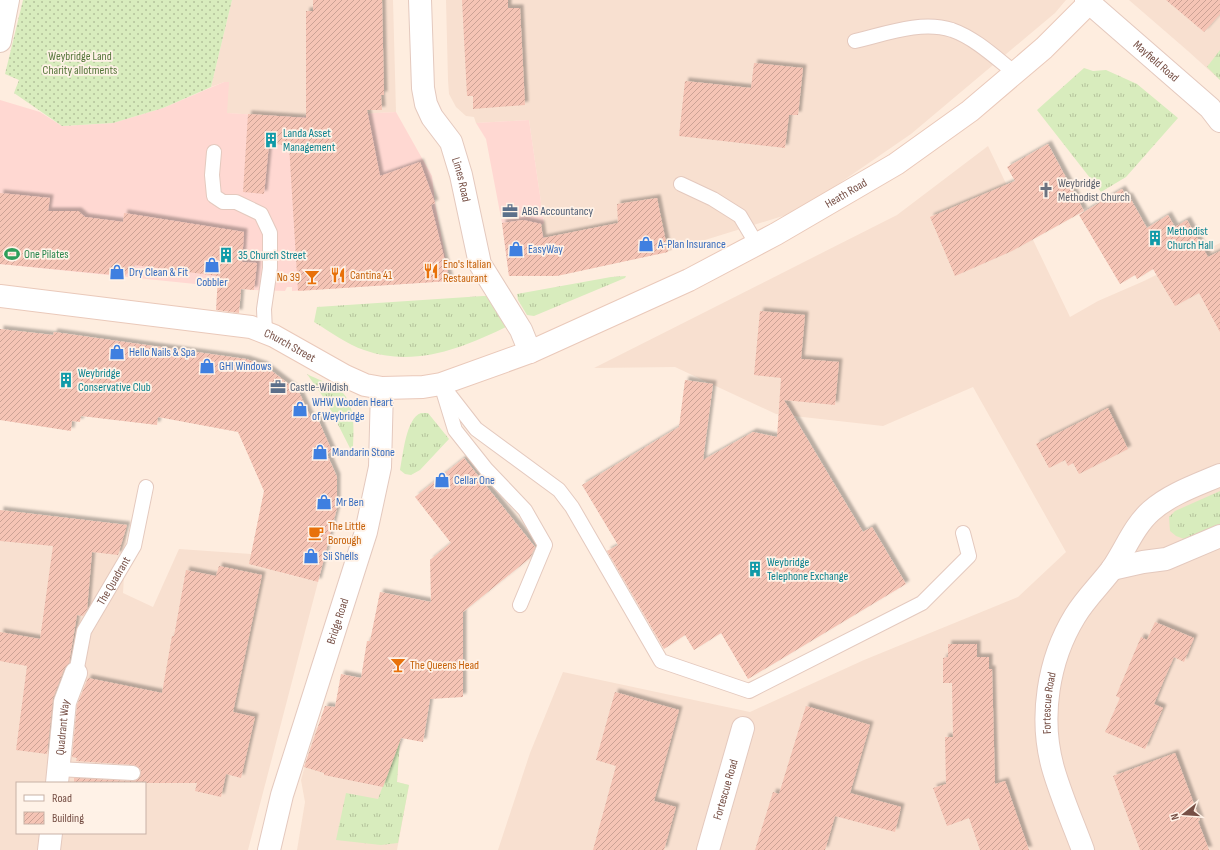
<svg xmlns="http://www.w3.org/2000/svg" width="1220" height="850" viewBox="0 0 1220 850" font-family="'Sofia Sans Condensed',sans-serif">
<style>
.residential{fill:#f8e0d0;fill-rule:evenodd}
.commercial{fill:#ffd8d2}
.grass{fill:url(#grass-tufts)}
.garden{fill:url(#garden-dots)}
.building{fill:url(#building-hatch);filter:url(#shadow)}
.lines{fill:none;stroke-linecap:round;stroke-linejoin:round}
.service-casing{stroke:#e4c9be;stroke-width:16}
.minor-casing{stroke:#e4c9be;stroke-width:24}
.tertiary-casing{stroke:#e4c9be;stroke-width:24}
.secondary-casing{stroke:#eac9ba;stroke-width:24}
.service{stroke:#fff;stroke-width:14}
.minor{stroke:#fff;stroke-width:22}
.tertiary{stroke:#fff;stroke-width:22}
.secondary{stroke:#fff;stroke-width:22}
.labels{text-anchor:middle;stroke-width:3.5;stroke-linejoin:round;paint-order:stroke}
.park-label{font-size:12px;fill:#56763b;stroke:#fff2e7}
.street-label{font-size:12px;fill:#764f45;stroke:#fff2e7}
.culture-label{font-size:12px;fill:#0d838f;stroke:#fff2e7;text-anchor:start}
.worship-label{font-size:12px;fill:#5b616d;stroke:#fff2e7;text-anchor:start}
.service-label{font-size:12px;fill:#4e5e75;stroke:#fff2e7;text-anchor:start}
.shop-label{font-size:12px;fill:#366cbe;stroke:#fff2e7;text-anchor:start}
.leisure-label{font-size:12px;fill:#27864d;stroke:#fff2e7;text-anchor:start}
.food-label{font-size:12px;fill:#c56008;stroke:#fff2e7;text-anchor:start}
</style>
<defs>
<pattern id="grass-tufts" width="24" height="20" patternUnits="userSpaceOnUse"><rect width="24" height="20" fill="#d8ecbd"/><path d="M3 7l-1-3M5 7V3M7 7l1-3M15 17l-1-3M17 17v-4M19 17l1-3" fill="none" stroke="#b4c29b"/></pattern>
<pattern id="garden-dots" width="8" height="8" patternUnits="userSpaceOnUse"><rect width="8" height="8" fill="#d8ecbd"/><path d="M2 2h.1M6 6h.1" fill="none" stroke="#b4c29b" stroke-width="1.8" stroke-linecap="round"/></pattern>
<pattern id="building-hatch" width="6" height="6" patternUnits="userSpaceOnUse"><rect width="6" height="6" fill="#f5c4b5"/><path d="M-1 1l2-2M0 6l6-6M5 7l2-2" fill="none" stroke="#cba295"/></pattern>
<filter id="shadow"><feDropShadow dx="3.5" dy="-3.5" stdDeviation="1" flood-color="#0004"/></filter>
</defs>
<rect width="100%" height="100%" fill="#feeddf"/>
<g class="residential">
<path d="M232,0H393L396,112L298,117L227,113L224,82L211,87Z"/>
<path d="M446,0H1066L1055,13L911,134L799,211L663,253L552,276L541,224L544,223L529,120L476,123L474,117L466,116L456,107L449,94L448,80Z"/>
<path d="M1129,0H1220V80L1188,51Z"/>
<path d="M988,146L1070,317L1098,301L1144,281L1220,243V850H498L530,753L563,672L750,712L864,660L1018,597L1066,552L973,387L883,426L776,414L675,367L594,368L897,215Z"/>
<path d="M0,510L127,525L123,593L153,607L179,549L251,554L282,573L318,582L248,850H0ZM17,783H145V833H17Z"/>
<path d="M319,726L400,740L397,782L409,785L397,850H297L305,802L301,780L315,729Z"/>
</g>
<g class="commercial">
<path d="M224,82H229L227,113L298,117L396,112L432,176L435,203L450,281L292,291V287H287L285,291L254,290L0,264V100L40,112L62,126L113,123L163,108Z"/>
<path d="M529,120L544,223L541,225L552,276H509L502,223L486,139L476,123Z"/>
</g>
<g class="grass">
<path d="M1220,50V80L1207,67Z"/>
<path d="M1084,68L1093,71L1106,70L1137,84L1178,118L1126,177L1101,192L1037,110Z"/>
<path d="M626,276L625,278L534,316L527,315L518,300L517,294L611,277Z"/>
<path d="M483,296H491L508,326C463,348 414,368 364,350C348,345 329,331 314,322L317,307Z"/>
<path d="M307,374C316,379 337,386 343,393C357,409 353,434 353,454L326,401Z"/>
<path d="M421,413H428L449,439L420,470L411,475L405,474L400,470C403,455 406,418 421,413Z"/>
<path d="M1220,491V524L1184,539L1176,536L1170,531L1169,517L1175,511Z"/>
<path d="M400,740L397,782L409,785L398,843L381,845L336,840L346,793L378,799Z"/>
</g>
<path class="garden" d="M23,0H232L211,87L163,108L113,123L62,126L14,93L19,80L5,74Z"/>
<g class="building">
<path d="M313,0H382L384,95H381L382,110H367L380,176L420,162L435,203L431,205L450,281L298,291L289,145L269,144L264,194L243,192L248,114L306,118V11H313Z"/>
<path d="M462,0H508V8H520L525,105L473,109V96H467Z"/>
<path d="M1166,0H1220V14L1204,32Z"/>
<path d="M754,63L803,68L798,115H789L785,148L679,136L685,81L751,88Z"/>
<path d="M1048,144L1084,211L1012,251L955,276L930,217L1015,181L1007,167Z"/>
<path d="M1122,189L1127,197L1129,196L1147,228L1168,215L1175,227L1187,220L1208,257L1220,251V332L1199,293L1175,306L1153,269L1137,279L1135,275L1120,284L1079,215Z"/>
<path d="M0,193L50,198L48,211H78L85,217L123,222L124,213L244,232L242,262L257,263L254,290L241,289L239,313L216,310L218,276L134,265L125,276L0,264Z"/>
<path d="M657,198L668,252L557,276H509L502,223L523,220L541,224L543,238L618,223L617,204Z"/>
<path d="M760,311L805,315L801,359L839,362L835,405L784,400L863,532L872,527L906,584L748,679L721,633L694,650L685,635L664,649L607,551L618,545L582,485L679,427L685,380L713,384L703,460L753,432L777,437L781,378L754,375Z"/>
<path d="M0,329L53,335L54,332L246,359L264,365L299,392L312,420L317,417L332,451L327,454L337,477V508L318,582L249,564L264,491L238,432L158,417L157,425L81,416L80,422L72,421L71,431L0,420Z"/>
<path d="M1108,408L1128,449L1079,474L1073,463L1068,466L1065,460L1049,468L1036,444Z"/>
<path d="M464,458L535,547L530,558L463,612V697L430,699L423,742L401,738L383,787L324,775V773L304,767L325,706L335,707L341,674L361,678L367,641H370L380,592L431,602L430,560L451,543L415,497Z"/>
<path d="M0,510L127,525L118,555L92,552L87,610L83,616L77,615L69,663L64,669L53,698L47,754L16,750L27,666L0,661V632L40,639L53,546L0,541Z"/>
<path d="M219,566L262,575L233,712L255,717L241,778L226,774L221,797L195,791L197,783H74V778L133,781L140,778L141,770L134,765L76,761L77,758L72,757L77,705L88,678L162,693L172,636H174L186,570L216,576Z"/>
<path d="M1155,622L1194,638L1184,662L1174,657L1163,682L1154,704L1163,708L1145,749L1105,732L1120,698L1116,696L1141,637L1147,640Z"/>
<path d="M948,644H977V657H989V669H992L995,784L1005,781L1029,850H980L969,818L947,826L933,788L946,784L945,737H953L952,683H943V658L948,657Z"/>
<path d="M615,692L679,710L654,801L676,807L664,850H593L616,766L596,760Z"/>
<path d="M806,706L870,725L850,793L901,807L895,832L835,816L825,850H755L773,792L779,794Z"/>
<path d="M1175,753L1200,820L1198,821L1209,850H1140L1113,776Z"/>
</g>
<g class="lines">
<defs>
<g id="service">
<path d="M855,41C885,34 921,20 952,30C975,38 996,58 1015,73"/>
<path d="M214,152L212,175L214,196L223,202H236L261,214L270,233V268L264,309L265,332"/>
<path d="M681,184L713,199L740,216L756,243"/>
<path d="M441,384L476,429L559,490L572,507L661,661L749,691L922,603L969,556L963,533"/>
<path d="M444,394L455,430L486,469L525,510L545,545L520,605"/>
<path id="s1" d="M76,673L84,631L134,546L146,487"/>
<path d="M58,769L133,773"/>
</g>
<g id="minor">
<path id="s2" d="M420,0L423,88L426,104L432,117L451,142L461,175L480,264L521,330L530,352"/>
<path id="s3" d="M1086,0L1210,108L1220,121"/>
<path d="M0,41L8,0"/>
<path d="M1112,569L1143,562L1166,559L1220,536"/>
<path id="s4" d="M57,783L65,702L76,673"/>
<path d="M49,850L51,833"/>
<path id="s5" d="M708,850L743,728"/>
<path id="s6" d="M1083,850C1073,823 1061,796 1053,768C1039,718 1048,660 1075,616C1085,599 1100,585 1112,569C1125,550 1134,526 1151,511C1170,494 1197,485 1220,475"/>
</g>
<g id="tertiary">
<path id="s7" d="M269,850L282,795L366,532L380,467L382,388"/>
</g>
<g id="secondary">
<path id="s8" d="M0,296L251,327L274,336L345,376L365,385L382,388L423,387L441,384L530,352L689,280L776,234L896,164L970,111L1044,48L1092,0"/>
</g>
</defs>
<use href="#service" class="service-casing"/>
<use href="#minor" class="minor-casing"/>
<use href="#tertiary" class="tertiary-casing"/>
<use href="#secondary" class="secondary-casing"/>
<use href="#service" class="service"/>
<use href="#minor" class="minor"/>
<use href="#tertiary" class="tertiary"/>
<use href="#secondary" class="secondary"/>
</g>
<defs>
<symbol id="building-bare" viewBox="-9 -9 18 18"><path d="M-4-6H4V6H1V3H-1V6H-4ZM-2.5-4.3h1.7v1.8h-1.7ZM.8-4.3h1.7v1.8H.8ZM-2.5-1h1.7V.8h-1.7ZM.8-1h1.7V.8H.8Z" fill="#0f9aa8" stroke="#fff2e7" stroke-width="2.5" paint-order="stroke"/></symbol>
<symbol id="church-bare" viewBox="-9 -9 18 18"><path d="M-1.2-6h2.4v3.5h3.3v2.4h-3.3V6h-2.4V-.1h-3.3v-2.4h3.3Z" fill="#6b7280" stroke="#fff2e7" stroke-width="2.5" paint-order="stroke"/></symbol>
<symbol id="office-bare" viewBox="-9 -9 18 18"><path d="M-6-3h4V-5.5h4V-3h4V5H-6ZM-1-4.5V-3h2v-1.5ZM-6 0V1H6V0Z" fill="#5c6f8a" stroke="#fff2e7" stroke-width="2.5" paint-order="stroke"/></symbol>
<symbol id="shop-bare" viewBox="-9 -9 18 18"><path d="M-5-2.5h2.3a2.7 3.5 0 0 1 5.4 0H5L5.5 6h-11ZM-1.5-2.5h3a1.5 2.3 0 0 0-3 0Z" fill="#3f7fe0" stroke="#fff2e7" stroke-width="2.5" paint-order="stroke"/></symbol>
<symbol id="stadium-bare" viewBox="-9 -9 18 18"><path d="M0-5a6.5 5 0 1 0 0 10a6.5 5 0 1 0 0-10ZM-3.5-1.8h7v3.6h-7Z" fill="#2e9e5b" stroke="#fff2e7" stroke-width="2.5" paint-order="stroke"/></symbol>
<symbol id="restaurant-bare" viewBox="-9 -9 18 18"><path d="M-5-6h1v4h1v-4h1v4h1v-4h1v5L-1.5 .5V6h-2V.5L-5-1ZM5-6V6H3V1.5H1.5Q1.5-4 5-6Z" fill="#e8710a" stroke="#fff2e7" stroke-width="2.5" paint-order="stroke"/></symbol>
<symbol id="bar-bare" viewBox="-9 -9 18 18"><path d="M-6-5H6L.8 .8V4.5H3.5V6h-7V4.5H-.8V.8Z" fill="#e8710a" stroke="#fff2e7" stroke-width="2.5" paint-order="stroke"/></symbol>
<symbol id="cafe-bare" viewBox="-9 -9 18 18"><path d="M-5.5-4.5H6V0H3Q3 3.5 0 3.5H-2.5Q-5.5 3.5-5.5 0ZM3-3.2v2h1.7v-2ZM-6 4.5H4V6H-6Z" fill="#e8710a" stroke="#fff2e7" stroke-width="2.5" paint-order="stroke"/></symbol>
</defs>
<g fill-rule="evenodd">
<use href="#building-bare" x="260" y="129" width="22" height="22"/>
<use href="#church-bare" x="1035" y="179" width="22" height="22"/>
<use href="#office-bare" x="499" y="200" width="22" height="22"/>
<use href="#building-bare" x="1144" y="227" width="22" height="22"/>
<use href="#shop-bare" x="635" y="233" width="22" height="22"/>
<use href="#shop-bare" x="505" y="238" width="22" height="22"/>
<use href="#stadium-bare" x="1" y="243" width="22" height="22"/>
<use href="#building-bare" x="215" y="244" width="22" height="22"/>
<use href="#shop-bare" x="201" y="254" width="22" height="22"/>
<use href="#restaurant-bare" x="420" y="260" width="22" height="22"/>
<use href="#shop-bare" x="106" y="261" width="22" height="22"/>
<use href="#restaurant-bare" x="327" y="264" width="22" height="22"/>
<use href="#bar-bare" x="301" y="266" width="22" height="22"/>
<use href="#shop-bare" x="106" y="341" width="22" height="22"/>
<use href="#shop-bare" x="196" y="355" width="22" height="22"/>
<use href="#building-bare" x="55" y="369" width="22" height="22"/>
<use href="#office-bare" x="267" y="376" width="22" height="22"/>
<use href="#shop-bare" x="289" y="398" width="22" height="22"/>
<use href="#shop-bare" x="309" y="441" width="22" height="22"/>
<use href="#shop-bare" x="431" y="469" width="22" height="22"/>
<use href="#shop-bare" x="313" y="491" width="22" height="22"/>
<use href="#cafe-bare" x="305" y="522" width="22" height="22"/>
<use href="#shop-bare" x="300" y="545" width="22" height="22"/>
<use href="#building-bare" x="744" y="558" width="22" height="22"/>
<use href="#bar-bare" x="387" y="654" width="22" height="22"/>
</g>
<g class="labels">
<g class="park-label">
<text x="80" y="60">Weybridge Land<tspan x="80" dy="14">Charity allotments</tspan></text>
</g>
<g class="street-label">
<text dy="4" stroke="none"><textPath href="#s3" startOffset="93">Mayfield Road</textPath></text>
<text dy="4" stroke="none"><textPath href="#s2" startOffset="189">Limes Road</textPath></text>
<text dy="4" stroke="none"><textPath href="#s8" startOffset="906">Heath Road</textPath></text>
<text dy="4" stroke="none"><textPath href="#s8" startOffset="296">Church Street</textPath></text>
<text dy="4" stroke="none"><textPath href="#s1" startOffset="101">The Quadrant</textPath></text>
<text dy="4" stroke="none"><textPath href="#s7" startOffset="239">Bridge Road</textPath></text>
<text dy="4" stroke="none"><textPath href="#s6" startOffset="153">Fortescue Road</textPath></text>
<text dy="4" stroke="none"><textPath href="#s4" startOffset="56">Quadrant Way</textPath></text>
<text dy="4" stroke="none"><textPath href="#s5" startOffset="63">Fortescue Road</textPath></text>
</g>
<g class="culture-label">
<text x="283" y="137">Landa Asset<tspan x="283" dy="14">Management</tspan></text>
<text x="1167" y="235">Methodist<tspan x="1167" dy="14">Church Hall</tspan></text>
<text x="238" y="259">35 Church Street</text>
<text x="78" y="377">Weybridge<tspan x="78" dy="14">Conservative Club</tspan></text>
<text x="767" y="566">Weybridge<tspan x="767" dy="14">Telephone Exchange</tspan></text>
</g>
<g class="worship-label">
<text x="1058" y="187">Weybridge<tspan x="1058" dy="14">Methodist Church</tspan></text>
</g>
<g class="service-label">
<text x="522" y="215">ABG Accountancy</text>
<text x="290" y="391">Castle-Wildish</text>
</g>
<g class="shop-label">
<text x="658" y="248">A-Plan Insurance</text>
<text x="528" y="253">EasyWay</text>
<text x="129" y="276">Dry Clean &amp; Fit</text>
<text x="212" y="286" text-anchor="middle">Cobbler</text>
<text x="129" y="356">Hello Nails &amp; Spa</text>
<text x="219" y="370">GHI Windows</text>
<text x="312" y="406">WHW Wooden Heart<tspan x="312" dy="14">of Weybridge</tspan></text>
<text x="332" y="456">Mandarin Stone</text>
<text x="454" y="484">Cellar One</text>
<text x="336" y="506">Mr Ben</text>
<text x="323" y="560">Sii Shells</text>
</g>
<g class="leisure-label">
<text x="24" y="258">One Pilates</text>
</g>
<g class="food-label">
<text x="443" y="268">Eno's Italian<tspan x="443" dy="14">Restaurant</tspan></text>
<text x="350" y="279">Cantina 41</text>
<text x="300" y="281" text-anchor="end">No 39</text>
<text x="328" y="530">The Little<tspan x="328" dy="14">Borough</tspan></text>
<text x="410" y="669">The Queens Head</text>
</g>
</g>
<rect x="16" y="782" width="130" height="52" fill="#fff2e7" stroke="#c8b1a6"/>
<rect x="24" y="795" width="20" height="6" fill="#ffffff" stroke="#c8b1a6"/>
<text x="52" y="802" font-size="12" fill="#764f45">Road</text>
<rect x="24" y="812" width="20" height="12" fill="url(#building-hatch)" stroke="#c8b1a6"/>
<text x="52" y="822" font-size="12" fill="#764f45">Building</text>
<g transform="translate(1184 814) rotate(253)" stroke="#fff2e7" stroke-width="3" paint-order="stroke">
<path d="M0-3L7 15L0 10L-7 15Z" fill="#764f45"/>
<text y="-6" font-size="11" font-weight="bold" text-anchor="middle" fill="#764f45">N</text>
</g>
</svg>
